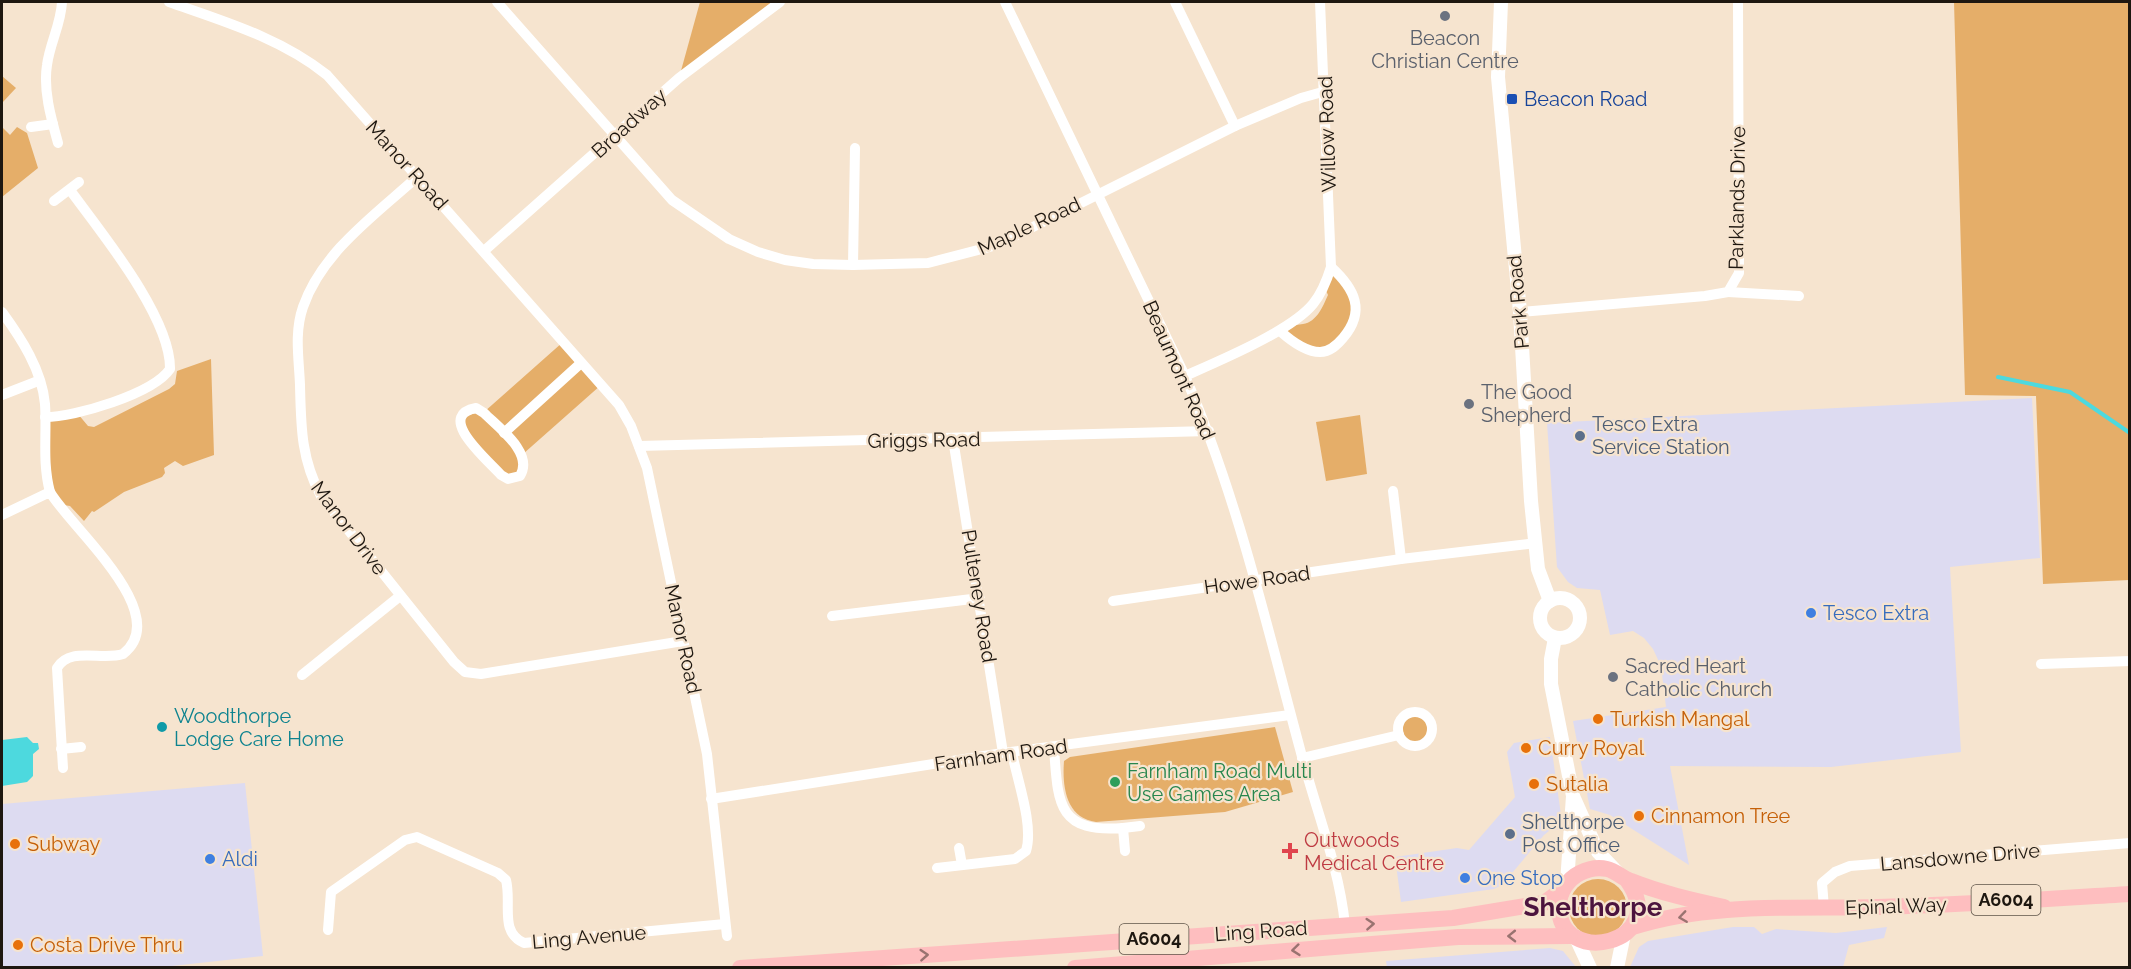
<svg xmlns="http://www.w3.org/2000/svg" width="2131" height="969" viewBox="0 0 2131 969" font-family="Raleway,sans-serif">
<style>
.commercial{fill:#dddbf1}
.green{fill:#e5ae69}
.water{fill:#4dd9de}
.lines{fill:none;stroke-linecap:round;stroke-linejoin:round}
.stream{stroke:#4dd9de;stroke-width:4}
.minor{stroke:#fff;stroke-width:10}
.tertiary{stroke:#fff;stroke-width:14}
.primary{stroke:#febebf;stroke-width:16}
.oneway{stroke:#997370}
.worship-dot{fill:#6b7280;stroke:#f6e4cf;stroke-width:2}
.transit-dot{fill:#1a4fb4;stroke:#f6e4cf;stroke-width:2}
.service-dot{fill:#5c6f8a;stroke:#f6e4cf;stroke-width:2}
.shop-dot{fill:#3f7fe0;stroke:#f6e4cf;stroke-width:2}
.food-dot{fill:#e8710a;stroke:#f6e4cf;stroke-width:2}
.culture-dot{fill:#0f9aa8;stroke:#f6e4cf;stroke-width:2}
.leisure-dot{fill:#2e9e5b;stroke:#f6e4cf;stroke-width:2}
.health-dot{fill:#e0444e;stroke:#f6e4cf;stroke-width:2}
.labels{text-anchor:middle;stroke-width:4.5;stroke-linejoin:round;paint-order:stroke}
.shield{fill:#f6e4cf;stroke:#5f5449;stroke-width:1.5}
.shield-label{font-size:18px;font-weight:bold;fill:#1e1710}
.worship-label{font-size:20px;fill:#5b616d;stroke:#f6e4cf;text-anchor:start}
.transit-label{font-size:20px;fill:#164399;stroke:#f6e4cf;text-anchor:start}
.street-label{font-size:20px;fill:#1e1710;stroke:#f6e4cf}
.service-label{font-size:20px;fill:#4e5e75;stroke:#f6e4cf;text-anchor:start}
.shop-label{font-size:20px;fill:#366cbe;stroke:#f6e4cf;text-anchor:start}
.culture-label{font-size:20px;fill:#0d838f;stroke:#f6e4cf;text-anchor:start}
.food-label{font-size:20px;fill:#c56008;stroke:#f6e4cf;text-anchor:start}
.leisure-label{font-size:20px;fill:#27864d;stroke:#f6e4cf;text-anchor:start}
.health-label{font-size:20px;fill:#be3a42;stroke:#f6e4cf;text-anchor:start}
.district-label{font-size:26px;font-weight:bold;fill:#4c143e;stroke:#f6e4cf}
</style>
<rect width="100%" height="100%" fill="#f6e4cf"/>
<g class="commercial">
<path d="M2032,398L2040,558L1950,567L1961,752L1831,767L1670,766L1689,865L1610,815L1590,809L1573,721L1666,707L1661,666L1653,649L1644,638L1633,631L1610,635L1600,590L1577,588L1568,582L1557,567L1547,423Z"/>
<path d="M1550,737L1563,829L1549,831L1544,835L1502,885L1494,889L1401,902L1395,857L1457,848L1469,850L1515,797L1507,752L1514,743Z"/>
<path d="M245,783L263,956L154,968L2,967V804Z"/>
<path d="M1733,927H1754L1762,934L1776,929L1836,933L1887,927L1884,938L1849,945L1843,967H1630L1639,947L1648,941Z"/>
<path d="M1550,948L1563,951L1576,967L1387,968L1386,961Z"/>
</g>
<g class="green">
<path d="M700,2H780L679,78Z"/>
<path d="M1954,2H2129V580L2043,584L2036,396L1965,395Z"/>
<path d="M2,76L16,88L2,103Z"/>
<path d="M2,127L10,135L17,127L27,133L38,168L2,197Z"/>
<path d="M1331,267L1357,305L1351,327L1320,352L1280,331C1289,324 1293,326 1303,324C1317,322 1323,306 1328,295L1324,286Z"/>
<path d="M563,342L601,385L523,454L525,466L508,479L463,434L461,416L484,412Z"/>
<path d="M211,359L214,455L183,466L175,461L164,468L165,473L162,477L124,492L94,512L92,511L84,521L70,506L57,504L50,492L45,417L78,414L88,426L94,427L169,389L175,384L177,371Z"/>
<path d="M1360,415L1367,474L1326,481L1316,422Z"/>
<circle cx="1415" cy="729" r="17"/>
<path d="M1275,727L1293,792L1225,812L1096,822C1066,818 1062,787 1064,761L1070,757Z"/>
<circle cx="1598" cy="908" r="29"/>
</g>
<path class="water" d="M27,737L33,743H38L39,749L33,754V776L27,782L2,786V740Z"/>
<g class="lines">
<path class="stream" d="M1998,377L2070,392L2130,433"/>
<g class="minor">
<path d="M169,2C223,21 281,38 327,75L619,405L631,426L647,468L707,754L727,936"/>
<path d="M497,2L672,200L729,239L758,252L785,260L813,264L853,265L928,263L997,245L1235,126L1301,98L1326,91"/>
<path d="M1005,2L1185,376C1237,496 1266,623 1300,749C1315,808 1339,865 1345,925"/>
<path d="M1175,2L1235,126"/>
<path d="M31,127L53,124"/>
<path d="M58,143C51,118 43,90 47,65C50,43 61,24 62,2"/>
<path d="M417,177C375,215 322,252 303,307C294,333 299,359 300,385C301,426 301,459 321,496L454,662L465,672L481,674L683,641"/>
<path d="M54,201L79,182"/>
<path d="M484,251L679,78L780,2"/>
<path d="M853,265L855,148"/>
<path d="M1728,292L1799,296"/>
<path d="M2,312C21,338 42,370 45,404C47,434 42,462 50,492"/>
<path d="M1520,312L1705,296L1728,292L1739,273L1738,2"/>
<path d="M1280,331C1290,340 1305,352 1320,352C1330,352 1337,345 1343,338C1366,311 1355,289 1331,267"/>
<path d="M1185,376C1219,361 1291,331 1313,304C1322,293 1327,280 1331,267L1320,2"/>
<path d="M2,395L38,381"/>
<path d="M476,408L484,413C499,428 534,453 520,476L508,479L501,475C489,461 434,416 476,408Z"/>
<path d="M45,417C75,417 153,394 170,369C171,317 100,231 70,190"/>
<path d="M504,433L581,363"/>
<path d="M953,439L1003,753"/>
<path d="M639,446L1209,431"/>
<path d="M1393,491L1401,559"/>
<path d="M2,515L50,492C69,526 175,614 123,654C102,661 70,646 57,668L63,768"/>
<path d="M1113,601L1401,559L1536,543"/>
<path d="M832,616L980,598"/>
<path d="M2041,664L2130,661"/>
<path d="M302,675L400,596"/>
<circle cx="1415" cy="729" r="17"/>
<path d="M1054,748C1058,803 1057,833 1123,828L1125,851"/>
<path d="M61,749L81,747"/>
<path d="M1302,758L1399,735"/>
<path d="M711,799L1003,753L1290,715"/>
<path d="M1123,828L1140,826"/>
<path d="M959,848L962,865"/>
<path d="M937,868L1015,859L1026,851C1034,826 1017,779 1012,753"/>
<path d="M1824,908L1822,883L1835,872L1850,866L2130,843"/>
<path d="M328,930L331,892L405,840L417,837L498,873L506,880C512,904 499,932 524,943L725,924"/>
</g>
<g class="tertiary">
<path d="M1501,2L1498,77L1520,312L1531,501L1538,569L1550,601"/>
<circle cx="1560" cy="618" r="20"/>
<path d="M1555,638L1551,659V684L1573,796L1598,852L1617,872"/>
<path d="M1567,883L1573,796"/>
<path d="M1578,942L1590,968"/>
<path d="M1617,968L1623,939"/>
</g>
<g class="primary">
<path d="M1627,880C1673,944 1558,969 1559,906C1559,892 1568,879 1580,873C1588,869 1598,867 1607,869C1616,871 1622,878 1631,881C1661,893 1692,900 1724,907"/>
<path d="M1633,927C1710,902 1797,909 1878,907C1962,905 2046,899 2130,894"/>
<path d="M740,968L1453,918L1544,903L1562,890"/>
<path d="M1075,968L1458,937L1570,936"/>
</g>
</g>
<defs><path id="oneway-chevron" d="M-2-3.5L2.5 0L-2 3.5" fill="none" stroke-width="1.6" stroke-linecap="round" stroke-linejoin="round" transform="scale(1.5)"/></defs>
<g class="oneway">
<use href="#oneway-chevron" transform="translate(1683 917) rotate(172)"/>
<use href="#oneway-chevron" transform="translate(1370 924) rotate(-4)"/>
<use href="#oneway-chevron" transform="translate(1512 936) rotate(179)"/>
<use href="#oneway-chevron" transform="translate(1296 950) rotate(174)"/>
<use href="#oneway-chevron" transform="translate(924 955) rotate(-4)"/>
</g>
<g class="worship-dot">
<circle cx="1445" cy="16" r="6"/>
<circle cx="1469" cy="404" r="6"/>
<circle cx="1613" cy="677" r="6"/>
</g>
<rect class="transit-dot" x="1506" y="93" width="12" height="12" rx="3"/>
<g class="service-dot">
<circle cx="1580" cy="436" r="6"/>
<circle cx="1510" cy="834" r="6"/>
</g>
<g class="shop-dot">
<circle cx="1811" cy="613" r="6"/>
<circle cx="210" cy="859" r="6"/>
<circle cx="1465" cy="878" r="6"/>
</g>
<g class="food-dot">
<circle cx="1598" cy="719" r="6"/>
<circle cx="1526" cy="748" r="6"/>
<circle cx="1534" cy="784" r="6"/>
<circle cx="1639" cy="816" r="6"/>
<circle cx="15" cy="844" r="6"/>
<circle cx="18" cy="945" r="6"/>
</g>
<circle class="culture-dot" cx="162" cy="727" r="6"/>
<circle class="leisure-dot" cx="1115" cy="782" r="6"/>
<path class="health-dot" d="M1287 842h6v6h6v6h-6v6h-6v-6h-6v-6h6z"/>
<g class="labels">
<g class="shield">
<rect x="1971.5" y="885" width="69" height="30" rx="4.5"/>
<rect x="1119.5" y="924" width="69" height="30" rx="4.5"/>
</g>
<g class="shield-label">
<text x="2006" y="906">A6004</text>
<text x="1154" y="945">A6004</text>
</g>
<g class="worship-label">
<text x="1445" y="45" text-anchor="middle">Beacon<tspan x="1445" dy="23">Christian Centre</tspan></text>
<text x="1481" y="399">The Good<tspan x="1481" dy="23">Shepherd</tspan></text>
<text x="1625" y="673">Sacred Heart<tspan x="1625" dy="23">Catholic Church</tspan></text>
</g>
<g class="transit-label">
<text x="1524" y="106">Beacon Road</text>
</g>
<g class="street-label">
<text transform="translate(629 123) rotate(-42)" y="7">Broadway</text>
<text transform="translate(1327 134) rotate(-92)" y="7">Willow Road</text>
<text transform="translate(407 165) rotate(48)" y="7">Manor Road</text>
<text transform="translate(1737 198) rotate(-89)" y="7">Parklands Drive</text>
<text transform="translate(1029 226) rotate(-25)" y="7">Maple Road</text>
<text transform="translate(1518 302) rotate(-95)" y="7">Park Road</text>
<text transform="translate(1179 370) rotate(66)" y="7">Beaumont Road</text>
<text transform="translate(924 440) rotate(-1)" y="7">Griggs Road</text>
<text transform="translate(349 528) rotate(53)" y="7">Manor Drive</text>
<text transform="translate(1257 580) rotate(-8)" y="7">Howe Road</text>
<text transform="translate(979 596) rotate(81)" y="7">Pulteney Road</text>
<text transform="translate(683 639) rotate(78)" y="7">Manor Road</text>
<text transform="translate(1001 755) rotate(-8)" y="7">Farnham Road</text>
<text transform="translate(1960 857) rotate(-5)" y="7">Lansdowne Drive</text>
<text transform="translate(1896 906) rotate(-2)" y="7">Epinal Way</text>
<text transform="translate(1261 931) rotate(-4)" y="7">Ling Road</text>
<text transform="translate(589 937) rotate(-5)" y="7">Ling Avenue</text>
</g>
<g class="service-label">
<text x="1592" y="431">Tesco Extra<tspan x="1592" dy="23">Service Station</tspan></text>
<text x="1522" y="829">Shelthorpe<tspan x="1522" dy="23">Post Office</tspan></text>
</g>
<g class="shop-label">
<text x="1823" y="620">Tesco Extra</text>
<text x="222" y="866">Aldi</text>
<text x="1477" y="885">One Stop</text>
</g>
<g class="culture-label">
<text x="174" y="723">Woodthorpe<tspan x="174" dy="23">Lodge Care Home</tspan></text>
</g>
<g class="food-label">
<text x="1610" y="726">Turkish Mangal</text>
<text x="1538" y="755">Curry Royal</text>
<text x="1546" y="791">Sutalia</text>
<text x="1651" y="823">Cinnamon Tree</text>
<text x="27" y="851">Subway</text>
<text x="30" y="952">Costa Drive Thru</text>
</g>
<g class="leisure-label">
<text x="1127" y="778">Farnham Road Multi<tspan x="1127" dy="23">Use Games Area</tspan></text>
</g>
<g class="health-label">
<text x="1304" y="847">Outwoods<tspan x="1304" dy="23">Medical Centre</tspan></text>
</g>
<g class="district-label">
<text x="1593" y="916">Shelthorpe</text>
</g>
</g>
<rect width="2131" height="969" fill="none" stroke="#1e1710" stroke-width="6"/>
</svg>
